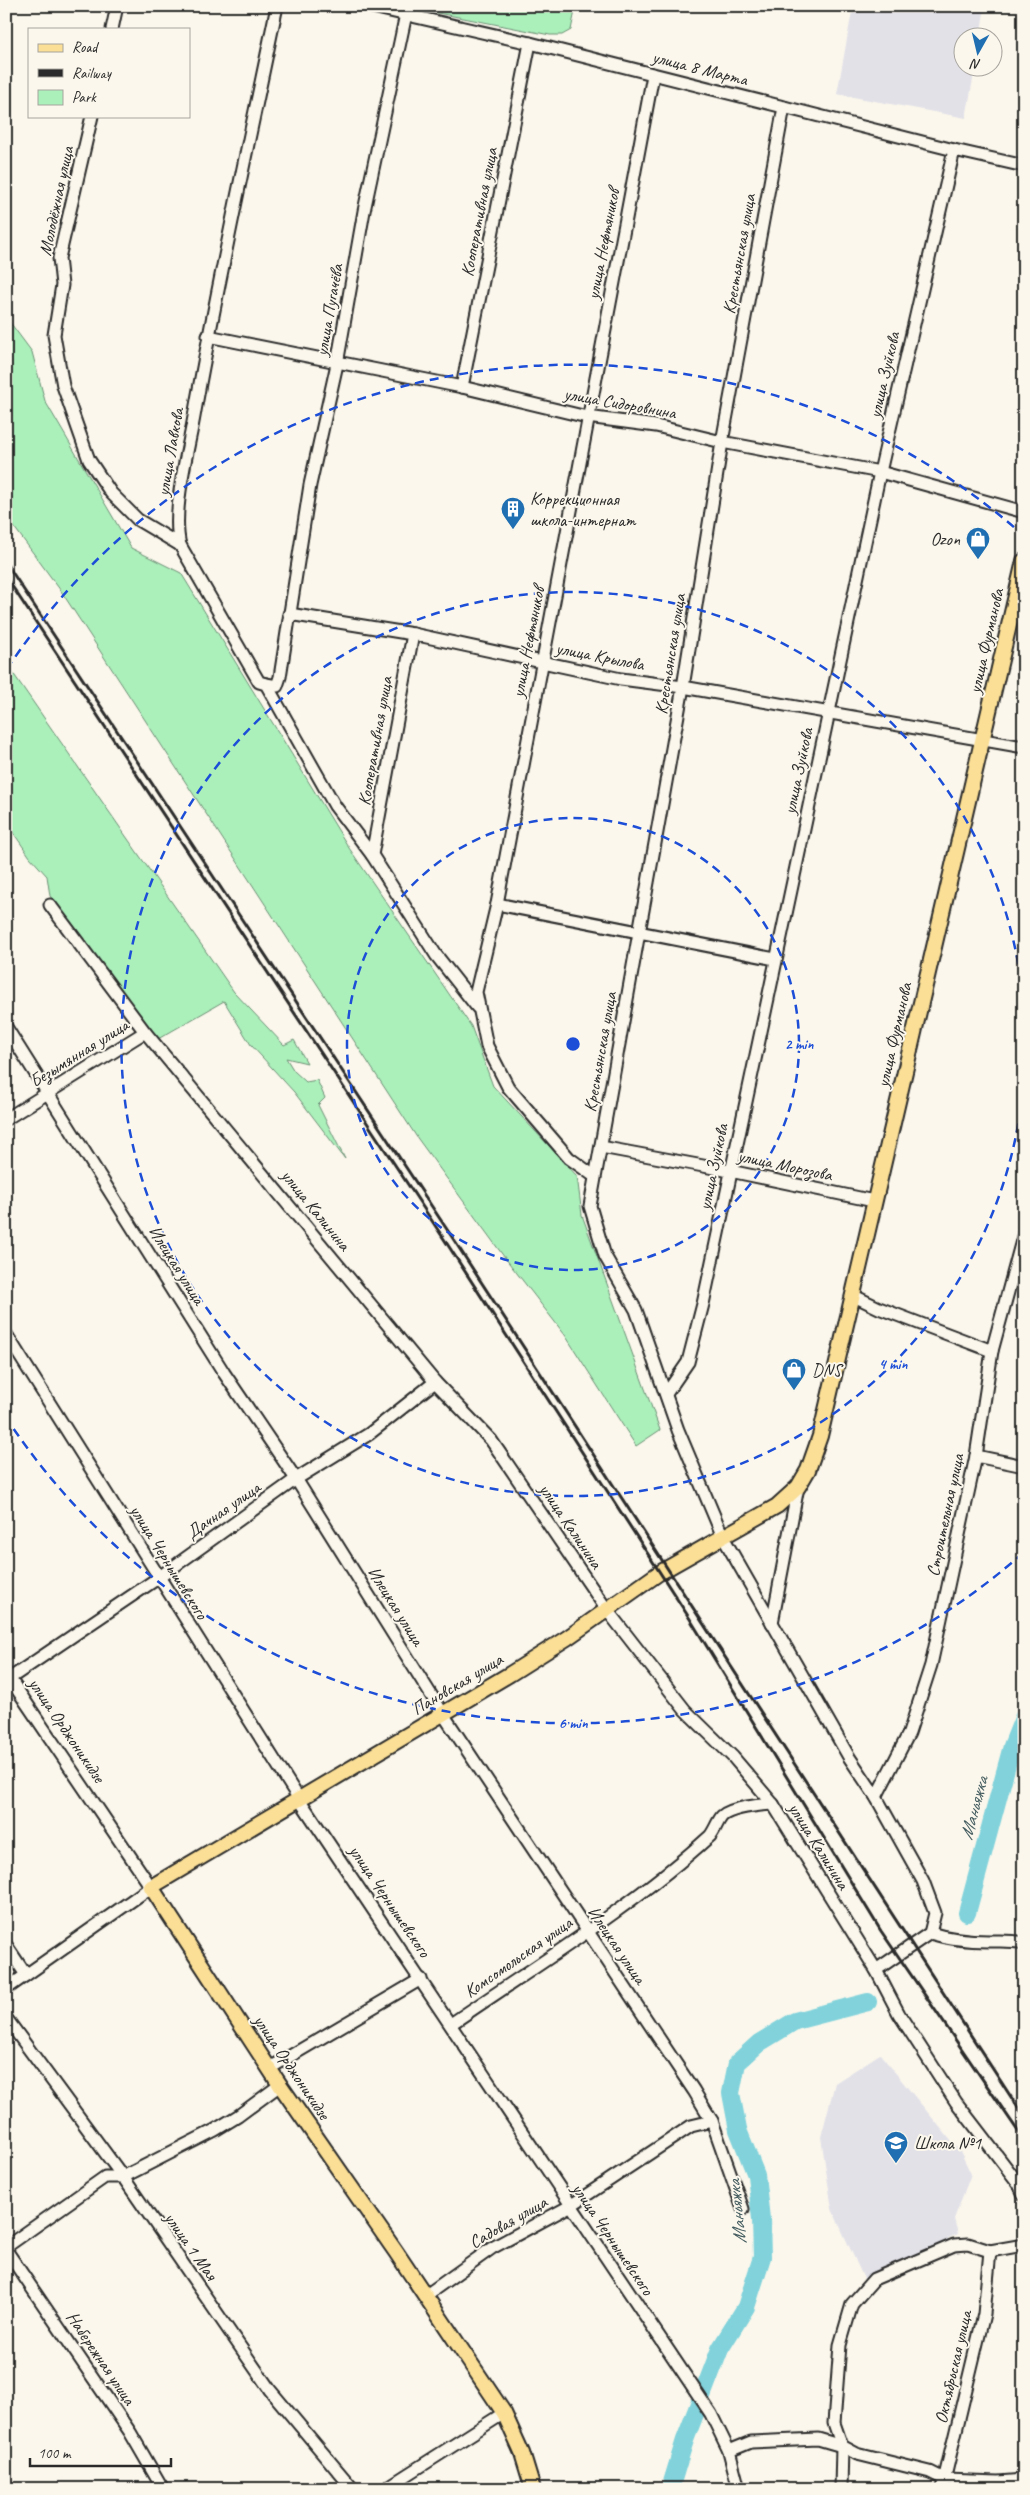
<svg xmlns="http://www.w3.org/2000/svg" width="1030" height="2495" viewBox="0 0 1030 2495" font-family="Caveat,sans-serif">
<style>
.built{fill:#e2e1e8}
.green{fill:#abf0bb;stroke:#6b8e73}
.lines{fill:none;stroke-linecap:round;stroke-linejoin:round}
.river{stroke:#81d2db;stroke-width:18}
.minor-casing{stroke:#2b2b2b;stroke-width:15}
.major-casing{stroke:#2b2b2b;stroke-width:18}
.minor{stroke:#fbf7ec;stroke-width:11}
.major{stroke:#fbdf96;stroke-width:14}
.rail{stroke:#2b2b2b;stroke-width:3}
.ring{fill:none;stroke:#1d4ed8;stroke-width:2.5;stroke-dasharray:9 6}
.labels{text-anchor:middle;stroke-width:4;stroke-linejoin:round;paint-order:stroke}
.street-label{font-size:18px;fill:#2b2b2b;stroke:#fbf7ec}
.poi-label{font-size:18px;fill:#2b2b2b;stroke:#fbf7ec;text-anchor:start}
.water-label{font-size:19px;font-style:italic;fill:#455d60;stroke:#fbf7ec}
.centre{fill:#1d4ed8;stroke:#fbf7ec;stroke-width:2.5}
.ring-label{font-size:15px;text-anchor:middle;font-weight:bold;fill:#1d4ed8;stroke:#fbf7ec;stroke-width:4;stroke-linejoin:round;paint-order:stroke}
</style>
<rect width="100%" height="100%" fill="#fbf7ec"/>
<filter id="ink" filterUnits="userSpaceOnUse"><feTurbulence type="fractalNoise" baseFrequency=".02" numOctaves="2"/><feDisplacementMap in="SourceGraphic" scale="10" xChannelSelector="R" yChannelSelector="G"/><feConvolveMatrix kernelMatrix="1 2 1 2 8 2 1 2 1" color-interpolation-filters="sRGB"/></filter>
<g filter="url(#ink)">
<g class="built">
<path d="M853,6H985L980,37L962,38V68H975L966,118L837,94Z"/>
<path d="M880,2054L961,2153L971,2174L954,2219L958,2234L948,2238V2243L864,2279L832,2209L821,2137L835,2083Z"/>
</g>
<g class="green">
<path d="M402,6H576L571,30L562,35H550Z"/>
<path d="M6,317L32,352L45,401L131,548L181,573L349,848L471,1026L493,1086L577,1176L582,1215L660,1430L636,1446L565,1335L502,1254L418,1139L61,591L6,516Z"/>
<path d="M6,663L234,992L284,1045L294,1040L307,1063L286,1058L294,1071L306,1082L317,1080L325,1098L318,1105L345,1159L294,1092L251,1045L224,1001L158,1039L50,896L47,876L30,857L6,822Z"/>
</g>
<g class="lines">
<g class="river">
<path d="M967,1913L1012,1746L1024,1716"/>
<path d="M670,2489L685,2440L720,2349L746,2307L762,2257L761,2219L756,2175L738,2130L731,2093L737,2063L759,2043L795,2021L868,2002"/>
</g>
<defs>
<g id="minor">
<path d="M277,6C249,141 219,276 195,411C189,449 171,509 180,545L259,682L266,684L335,806L372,855L436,955L477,1007"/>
<path d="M368,6L530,43L954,150L1024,166"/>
<path d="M112,29L117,6"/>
<path d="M784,107L722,442L683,687L590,1206L605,1256L636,1310L678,1430L723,1537L849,1757L876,1797L923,1881L935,1913L930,1933L876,1970"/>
<path d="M92,116L59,258L62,285L54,335L63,386L89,460L111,493L138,520L180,545"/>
<path d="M208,336L462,387L587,417L656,426L722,442L880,472L1024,512"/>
<path d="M462,387L530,43"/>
<path d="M289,614L413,634L621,679L683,687L1024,747"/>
<path d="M266,684L277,686L280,677L310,485L337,364L364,211L406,14"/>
<path d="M372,855L413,634"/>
<path d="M497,904L775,959"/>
<path d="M50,905L145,1032L435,1382L491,1440L607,1610L685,1710L733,1757L773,1804L876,1970L899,2014L956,2102L1019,2184L1024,2195"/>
<path d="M6,1027L224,1373L296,1479L443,1714L694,2091L712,2121L743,2209"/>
<path d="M6,1119L145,1032"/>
<path d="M601,1147L730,1171L874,1201"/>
<path d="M594,1176L569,1158L508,1087L487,1046L476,992L497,904L653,75"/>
<path d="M852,1295L879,1308L992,1351"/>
<path d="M6,1334L299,1799L711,2414L729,2451L739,2489"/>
<path d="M666,1394L688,1362L703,1304L880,472L954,150"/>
<path d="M976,1456L1024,1466"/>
<path d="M772,1623L798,1487"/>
<path d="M6,1673L151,1887L6,1989"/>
<path d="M6,1681L158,1578L296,1479L369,1434L435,1382"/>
<path d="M876,1797L909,1733L931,1665L976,1456L992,1351L1024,1233"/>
<path d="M930,1933C949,1939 969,1941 989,1941C1001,1941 1011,1940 1024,1943"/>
<path d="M6,1945L26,1975"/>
<path d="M6,2018L123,2177L270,2390L353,2489"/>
<path d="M451,2024C537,1965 633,1906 710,1836C715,1830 717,1822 722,1816C732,1807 760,1805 773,1804"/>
<path d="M270,2068L421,1979"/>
<path d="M6,2247L105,2177H123L215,2130L238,2116L280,2085"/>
<path d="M6,2250L130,2432L163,2489"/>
<path d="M425,2296L492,2248L570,2206L691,2126L712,2121"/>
<path d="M729,2451L751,2442L818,2439L842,2446L857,2454L930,2472L946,2480L998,2482L1024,2480"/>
<path d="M385,2489L504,2413"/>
<path d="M841,2489L842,2446L834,2423L840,2345L852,2304L874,2279L954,2245L968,2244L990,2251L1024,2245"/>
<path d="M942,2489L984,2314L990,2251"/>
</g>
<path id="major" d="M533,2489L522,2453L504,2413L396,2252L280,2085L151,1887L510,1674L567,1638L659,1573L777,1506L798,1487L808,1470L820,1436L1024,561"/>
</defs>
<use href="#minor" class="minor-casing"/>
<use href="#major" class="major-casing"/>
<use href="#minor" class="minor"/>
<use href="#major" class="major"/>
<g class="rail">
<path d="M6,563L450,1234L1024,2117"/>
<path d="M6,577L444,1239L690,1619L881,1931L1024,2140"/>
</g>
</g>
</g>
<g class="ring">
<circle cx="573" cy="1044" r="226"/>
<path d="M1024 1079A452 452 0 1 1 1024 1009"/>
<path d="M1023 1553A679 679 0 0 1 7 1419M7 669A679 679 0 0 1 1023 535"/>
</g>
<defs>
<symbol id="building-pin" viewBox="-11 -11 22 30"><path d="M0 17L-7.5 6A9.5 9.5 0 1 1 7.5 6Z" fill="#1f6fb2" stroke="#fbf7ec"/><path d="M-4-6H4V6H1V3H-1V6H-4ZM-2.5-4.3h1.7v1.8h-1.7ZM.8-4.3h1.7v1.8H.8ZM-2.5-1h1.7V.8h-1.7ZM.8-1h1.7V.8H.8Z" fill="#fff"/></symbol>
<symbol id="shop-pin" viewBox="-11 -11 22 30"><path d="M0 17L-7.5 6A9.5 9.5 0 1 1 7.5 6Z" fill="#1f6fb2" stroke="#fbf7ec"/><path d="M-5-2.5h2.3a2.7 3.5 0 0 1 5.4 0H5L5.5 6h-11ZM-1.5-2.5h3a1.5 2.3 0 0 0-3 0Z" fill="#fff"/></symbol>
<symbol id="school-pin" viewBox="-11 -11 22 30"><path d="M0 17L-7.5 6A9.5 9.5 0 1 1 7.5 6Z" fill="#1f6fb2" stroke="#fbf7ec"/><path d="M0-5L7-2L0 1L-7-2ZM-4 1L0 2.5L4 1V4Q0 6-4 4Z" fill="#fff"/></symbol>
</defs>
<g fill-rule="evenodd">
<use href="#building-pin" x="499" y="495" width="28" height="38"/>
<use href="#shop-pin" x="964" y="525" width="28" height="38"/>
<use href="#shop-pin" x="780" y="1356" width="28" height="38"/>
<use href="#school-pin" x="882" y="2129" width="28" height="38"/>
</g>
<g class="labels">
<g class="street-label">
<text transform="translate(700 68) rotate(14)" y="6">улица 8 Марта</text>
<text transform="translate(56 201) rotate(-78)" y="6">Молодёжная улица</text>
<text transform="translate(479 212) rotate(-79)" y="6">Кооперативная улица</text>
<text transform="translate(603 244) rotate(-79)" y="6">улица Нефтяников</text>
<text transform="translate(739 254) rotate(-80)" y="6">Крестьянская улица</text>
<text transform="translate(329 310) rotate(-80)" y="6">улица Пугачёва</text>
<text transform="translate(884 375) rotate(-77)" y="6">улица Зуйкова</text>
<text transform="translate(620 403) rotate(10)" y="6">улица Сидоровнина</text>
<text transform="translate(170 452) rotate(-80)" y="6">улица Лавкова</text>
<text transform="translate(986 641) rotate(-77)" y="6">улица Фурманова</text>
<text transform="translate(528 642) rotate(-79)" y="6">улица Нефтяников</text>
<text transform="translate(670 654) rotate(-81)" y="6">Крестьянская улица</text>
<text transform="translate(600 656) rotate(11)" y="6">улица Крылова</text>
<text transform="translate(375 741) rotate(-80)" y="6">Кооперативная улица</text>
<text transform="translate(798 771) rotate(-78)" y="6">улица Зуйкова</text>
<text transform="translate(894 1035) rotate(-77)" y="6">улица Фурманова</text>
<text transform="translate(600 1052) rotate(-80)" y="6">Крестьянская улица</text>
<text transform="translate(79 1053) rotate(-32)" y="6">Безымянная улица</text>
<text transform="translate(785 1165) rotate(12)" y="6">улица Морозова</text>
<text transform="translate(713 1167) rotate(-78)" y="6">улица Зуйкова</text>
<text transform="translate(316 1210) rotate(51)" y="6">улица Калинина</text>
<text transform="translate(177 1265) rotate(58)" y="6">Илецкая улица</text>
<text transform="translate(223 1510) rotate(-35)" y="6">Дачная улица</text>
<text transform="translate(945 1515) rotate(-78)" y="6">Строительная улица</text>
<text transform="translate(571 1526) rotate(56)" y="6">улица Калинина</text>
<text transform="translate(169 1562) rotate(58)" y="6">улица Чернышевского</text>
<text transform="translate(396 1606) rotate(58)" y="6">Илецкая улица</text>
<text transform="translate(457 1684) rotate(-31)" y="6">Пановская улица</text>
<text transform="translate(67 1730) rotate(56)" y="6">улица Орджоникидзе</text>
<text transform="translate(819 1846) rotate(58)" y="6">улица Калинина</text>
<text transform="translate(390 1901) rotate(56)" y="6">улица Чернышевского</text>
<text transform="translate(617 1945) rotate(56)" y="6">Илецкая улица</text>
<text transform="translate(518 1957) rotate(-35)" y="6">Комсомольская улица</text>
<text transform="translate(292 2067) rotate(56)" y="6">улица Орджоникидзе</text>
<text transform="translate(508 2222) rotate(-30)" y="6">Садовая улица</text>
<text transform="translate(613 2239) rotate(56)" y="6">улица Чернышевского</text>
<text transform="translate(191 2246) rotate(55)" y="6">улица 1 Мая</text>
<text transform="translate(101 2358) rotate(56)" y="6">Набережная улица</text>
<text transform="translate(953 2367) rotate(-77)" y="6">Октябрьская улица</text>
</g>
<g class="poi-label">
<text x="530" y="505">Коррекционная<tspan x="530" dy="21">школа-интернат</tspan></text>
<text x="960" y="545" text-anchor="end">Ozon</text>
<text x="812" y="1376">DNS</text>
<text x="914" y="2149">Школа №1</text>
</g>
<g class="water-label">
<text transform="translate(973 1808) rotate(-75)" y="7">Маньяжка</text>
<text transform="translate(736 2212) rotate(-96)" y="7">Маньяжка</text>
</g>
</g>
<circle cx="573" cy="1044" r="8" class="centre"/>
<g class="ring-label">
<text x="799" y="1049">2 min</text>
<text x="893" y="1369">4 min</text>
<text x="573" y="1728">6 min</text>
</g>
<rect width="1030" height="2495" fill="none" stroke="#fbf7ec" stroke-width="25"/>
<rect x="12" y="12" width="1005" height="2470" fill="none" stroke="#2b2b2b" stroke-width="2" filter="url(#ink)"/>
<rect x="28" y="28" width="162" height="90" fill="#fbf7ec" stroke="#a8a59f"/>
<rect x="38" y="44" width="25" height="8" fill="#fbdf96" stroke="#a8a59f"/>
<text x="72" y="52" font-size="15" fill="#2b2b2b">Road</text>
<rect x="38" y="69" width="25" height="8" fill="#2b2b2b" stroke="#a8a59f"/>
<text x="72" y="78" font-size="15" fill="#2b2b2b">Railway</text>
<rect x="38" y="90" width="25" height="15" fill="#abf0bb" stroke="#a8a59f"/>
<text x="72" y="102" font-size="15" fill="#2b2b2b">Park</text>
<g transform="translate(978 52) rotate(188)"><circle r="24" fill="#fbf7ec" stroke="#a8a59f"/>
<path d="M0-4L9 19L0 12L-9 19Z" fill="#1f6fb2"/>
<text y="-8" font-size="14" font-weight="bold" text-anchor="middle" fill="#2b2b2b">N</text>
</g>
<path d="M30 2458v8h141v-8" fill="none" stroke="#2b2b2b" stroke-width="2.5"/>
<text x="38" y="2458" font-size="15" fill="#2b2b2b" stroke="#fbf7ec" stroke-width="4" paint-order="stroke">100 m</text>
</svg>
